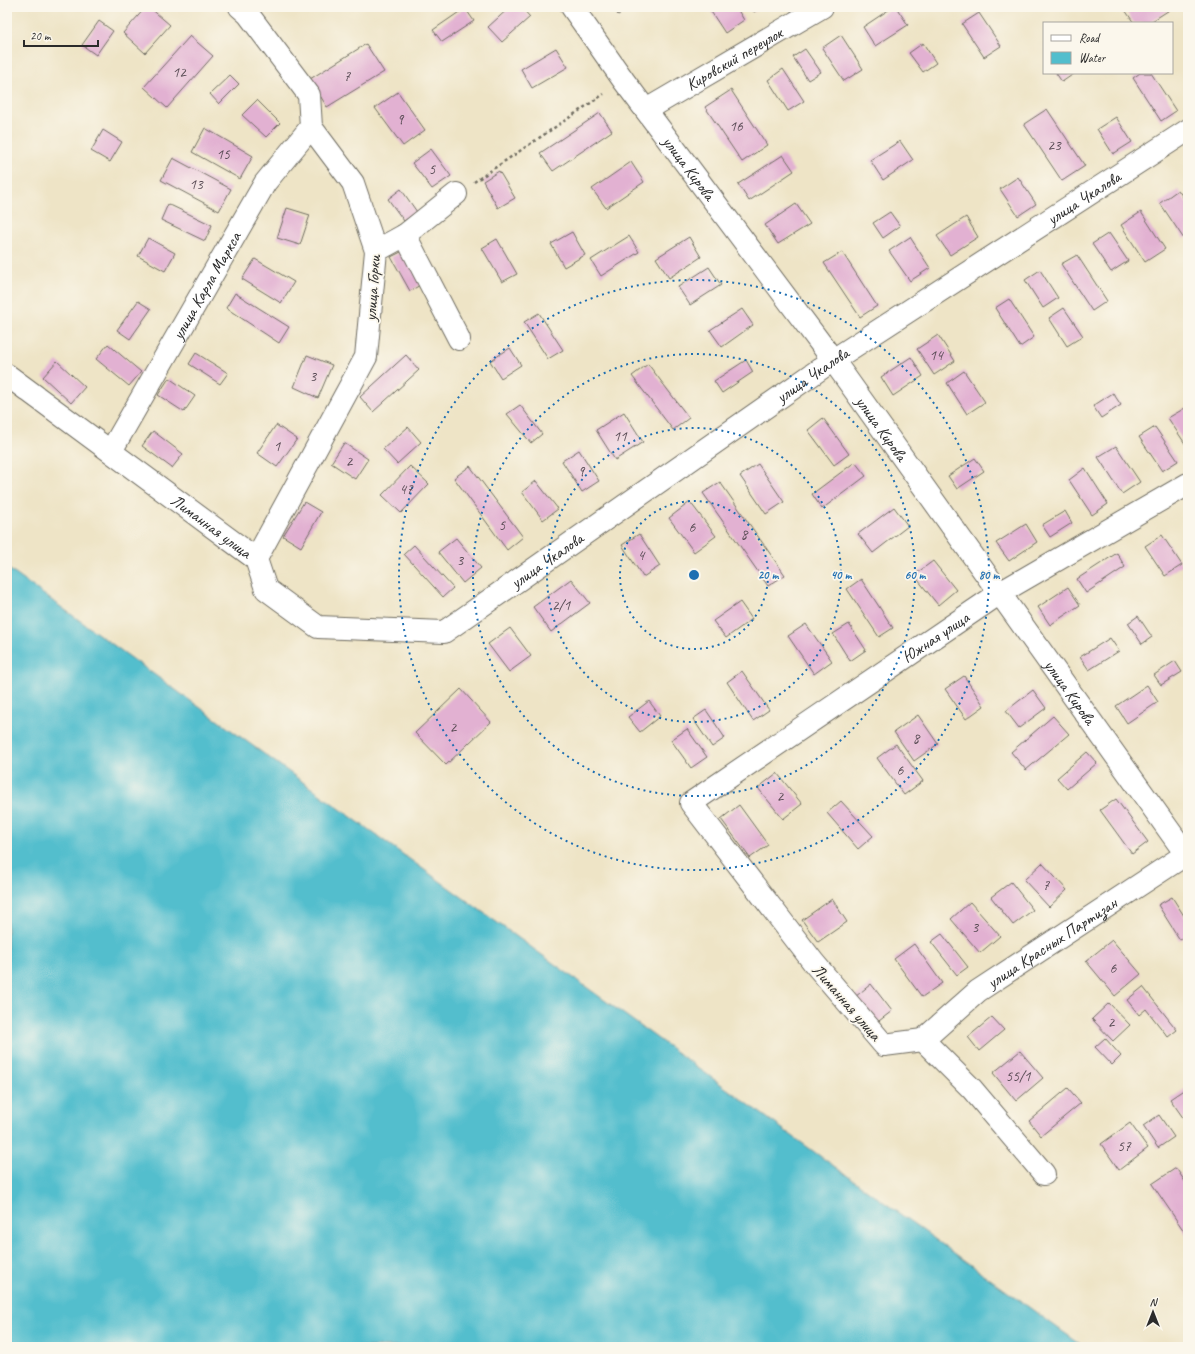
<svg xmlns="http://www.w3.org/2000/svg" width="1195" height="1354" viewBox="0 0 1195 1354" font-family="Caveat,sans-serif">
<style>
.water{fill:#52becd;stroke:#3e747c}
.building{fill:#e2b1d2}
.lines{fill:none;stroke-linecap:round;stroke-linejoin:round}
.minor-casing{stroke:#6f6c61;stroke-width:24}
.path{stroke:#6f6c61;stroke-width:2.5;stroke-dasharray:3 3;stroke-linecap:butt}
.minor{stroke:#fff;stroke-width:22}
.ring{fill:none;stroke:#1f6fb2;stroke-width:2;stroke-dasharray:2 4}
.labels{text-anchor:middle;stroke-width:3.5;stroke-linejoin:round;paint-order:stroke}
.number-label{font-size:15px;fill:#594c55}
.street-label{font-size:17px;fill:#2b2b2b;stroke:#fbf7ec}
.centre{fill:#1f6fb2;stroke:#fbf7ec;stroke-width:2}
.ring-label{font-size:12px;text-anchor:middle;font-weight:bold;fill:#1f6fb2;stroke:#fbf7ec;stroke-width:3.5;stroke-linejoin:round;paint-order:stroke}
</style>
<rect width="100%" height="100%" fill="#fbf7ec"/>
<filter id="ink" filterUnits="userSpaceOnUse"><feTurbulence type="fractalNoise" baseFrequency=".025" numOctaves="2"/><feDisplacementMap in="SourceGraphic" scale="8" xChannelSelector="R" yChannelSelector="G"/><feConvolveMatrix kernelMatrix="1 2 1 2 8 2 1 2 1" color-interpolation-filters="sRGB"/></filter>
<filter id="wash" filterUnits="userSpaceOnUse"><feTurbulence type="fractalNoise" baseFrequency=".012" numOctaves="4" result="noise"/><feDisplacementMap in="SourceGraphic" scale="16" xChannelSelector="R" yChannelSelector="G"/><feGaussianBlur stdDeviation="0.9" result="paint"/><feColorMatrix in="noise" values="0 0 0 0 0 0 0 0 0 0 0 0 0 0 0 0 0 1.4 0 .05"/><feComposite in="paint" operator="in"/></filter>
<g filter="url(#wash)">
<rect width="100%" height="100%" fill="#eee4c6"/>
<path class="water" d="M7,568L1084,1347H7Z"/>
<g id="blocks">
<g class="building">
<path d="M146,7H149L170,25L145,53L123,33Z"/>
<path d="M510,7H521L530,17L502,42L488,27Z"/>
<path d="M612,7H631L618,15Z"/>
<path d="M708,7H736L744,20L725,33Z"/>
<path d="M751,7H762L754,12Z"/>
<path d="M893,7H896L908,25L875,46L863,27Z"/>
<path d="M1130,7H1174L1149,23H1134L1125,10Z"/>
<path d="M465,8L474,21L442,42L433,30Z"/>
<path d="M979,13L1001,46L984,57L962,24Z"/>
<path d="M99,21L113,31L96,55L82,45Z"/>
<path d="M841,35L863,69L844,81L822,48Z"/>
<path d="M190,36L213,56L167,108L144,87Z"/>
<path d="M923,43L936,63L923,72L909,53Z"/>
<path d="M366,44L384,72L327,107L310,79Z"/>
<path d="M556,48L568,67L532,88L521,69Z"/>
<path d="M805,49L821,72L808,80L793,57Z"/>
<path d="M783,69L804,101L788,111L768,80Z"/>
<path d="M1056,73H1075L1062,82Z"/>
<path d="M1140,73H1151L1176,111L1161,121L1133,78Z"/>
<path d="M230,75L239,84L219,104L210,94Z"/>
<path d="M731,90L767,145L742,162L705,107Z"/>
<path d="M398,92L425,130L403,146L375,108Z"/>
<path d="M257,100L280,123L266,137L242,115Z"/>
<path d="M1047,109L1085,166L1062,181L1024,124Z"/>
<path d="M600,113L612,131L553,171L540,153Z"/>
<path d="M1116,117L1132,142L1113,154L1097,129Z"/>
<path d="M205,128L253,156L240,179L192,152Z"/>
<path d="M103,130L122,142L110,162L91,151Z"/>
<path d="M900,141L913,160L883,180L870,160Z"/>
<path d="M431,149L451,176L432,189L412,163Z"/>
<path d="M783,155L794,171L749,201L738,184Z"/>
<path d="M173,158L231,189L219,211L161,180Z"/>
<path d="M631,162L644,182L606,208L592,189Z"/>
<path d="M499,171L515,198L498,208L483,181Z"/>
<path d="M1018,177L1036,204L1018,216L1000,189Z"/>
<path d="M401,189L417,212L404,221L388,199Z"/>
<path d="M1178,190L1188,204V236L1184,239L1160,203Z"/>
<path d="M168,204L212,225L205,241L161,220Z"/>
<path d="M796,204L810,224L778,244L765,225Z"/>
<path d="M287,208L310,215L300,245L277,238Z"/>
<path d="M890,212L900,226L883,238L873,223Z"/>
<path d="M1141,212L1165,249L1145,262L1121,225Z"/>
<path d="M966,217L978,237L950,255L937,236Z"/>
<path d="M572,232L585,255L564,267L551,244Z"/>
<path d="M1109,233L1128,261L1111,272L1092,244Z"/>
<path d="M629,236L639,252L601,276L591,260Z"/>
<path d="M689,237L701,257L669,278L656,258Z"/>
<path d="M910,237L930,268L910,281L889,251Z"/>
<path d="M148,238L175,253L165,271L138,256Z"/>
<path d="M497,239L517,274L502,282L482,248Z"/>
<path d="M403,251L422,284L410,291L391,257Z"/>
<path d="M842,252L877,306L860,317L824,263Z"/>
<path d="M1077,255L1107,301L1092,311L1061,264Z"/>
<path d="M255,259L294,282L281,303L242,279Z"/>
<path d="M709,267L721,285L690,305L678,287Z"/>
<path d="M1040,270L1058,298L1043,308L1025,280Z"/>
<path d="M235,293L289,327L279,343L226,308Z"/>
<path d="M1009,299L1034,337L1020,347L995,308Z"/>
<path d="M138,301L151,309L130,339L117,330Z"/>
<path d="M1064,308L1083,336L1067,346L1049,318Z"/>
<path d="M742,309L753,325L722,347L710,330Z"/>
<path d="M539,313L563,350L548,359L524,322Z"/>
<path d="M938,335L955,361L934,375L917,349Z"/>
<path d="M108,344L141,372L129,386L96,359Z"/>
<path d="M510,348L521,365L501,378L490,361Z"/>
<path d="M196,353L228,373L220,384L189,364Z"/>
<path d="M307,355L332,365L318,398L294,387Z"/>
<path d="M406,355L419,370L373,412L360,397Z"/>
<path d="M911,357L923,376L893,396L881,377Z"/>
<path d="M746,360L753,372L722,393L714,381Z"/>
<path d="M57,361L85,387L71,403L43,377Z"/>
<path d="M648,364L689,418L673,430L632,376Z"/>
<path d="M964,371L985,402L967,414L947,383Z"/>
<path d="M169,378L195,396L184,412L158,395Z"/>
<path d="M1113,393L1121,405L1101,418L1093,406Z"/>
<path d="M520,405L542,434L531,443L507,414Z"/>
<path d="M1185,408L1188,412V448L1168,418Z"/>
<path d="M624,412L643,442L615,460L596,430Z"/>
<path d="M823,418L849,454L834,465L808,430Z"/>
<path d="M276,425L297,439L277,467L257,453Z"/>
<path d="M408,427L421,442L397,464L383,449Z"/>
<path d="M1155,427L1178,461L1162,471L1139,437Z"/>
<path d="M153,431L183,454L172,468L142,446Z"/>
<path d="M344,443L368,459L355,479L331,463Z"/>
<path d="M1116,446L1140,482L1122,494L1098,457Z"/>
<path d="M579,450L599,481L582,492L562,461Z"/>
<path d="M975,458L984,471L957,489L948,476Z"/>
<path d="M855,462L866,476L822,509L812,494Z"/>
<path d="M758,464L784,502L766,514L740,476Z"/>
<path d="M410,466L429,484L401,513L382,495Z"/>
<path d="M470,466L523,537L507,550L454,478Z"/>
<path d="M1085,468L1108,504L1092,515L1069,480Z"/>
<path d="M536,481L558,509L543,520L522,492Z"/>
<path d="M720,482L785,575L768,586L703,493Z"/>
<path d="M304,502L321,512L301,547L283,536Z"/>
<path d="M690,502L716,536L694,552L669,518Z"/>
<path d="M894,507L908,526L873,553L858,534Z"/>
<path d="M1065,511L1072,523L1050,537L1042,525Z"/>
<path d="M1026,524L1037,542L1009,561L996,543Z"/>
<path d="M639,534L660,566L643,577L622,545Z"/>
<path d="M1162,535L1182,565L1165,576L1145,546Z"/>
<path d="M456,538L481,568L463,583L438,552Z"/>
<path d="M414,545L453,588L443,597L404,554Z"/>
<path d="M1117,553L1125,567L1086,593L1077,579Z"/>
<path d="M933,561L956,590L938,605L914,575Z"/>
<path d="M571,579L590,603L551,632L533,607Z"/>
<path d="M861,579L893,628L879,637L847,589Z"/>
<path d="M1068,587L1080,605L1050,625L1038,607Z"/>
<path d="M740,602L752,619L726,638L713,621Z"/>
<path d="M1138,616L1152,637L1142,644L1128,623Z"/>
<path d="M806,624L832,661L814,674L788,636Z"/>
<path d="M849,624L866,650L850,661L833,634Z"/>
<path d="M510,628L531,656L509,672L488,644Z"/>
<path d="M1110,638L1119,651L1089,670L1080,657Z"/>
<path d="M1175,661L1182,672L1161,685L1154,675Z"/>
<path d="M742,671L769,710L753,721L727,682Z"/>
<path d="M964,676L984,706L966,719L945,689Z"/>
<path d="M1147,685L1158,702L1127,723L1116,706Z"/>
<path d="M461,689L491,722L446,765L415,733Z"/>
<path d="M1033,690L1046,708L1019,728L1006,711Z"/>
<path d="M649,701L660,716L640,732L628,717Z"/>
<path d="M706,710L725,738L712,747L693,719Z"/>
<path d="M918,715L938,744L914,761L894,732Z"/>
<path d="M1053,716L1069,734L1026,770L1011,752Z"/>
<path d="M687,729L707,757L691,768L671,740Z"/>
<path d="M896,744L923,781L904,795L877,758Z"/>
<path d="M1087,752L1097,763L1067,789L1057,778Z"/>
<path d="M777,773L802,804L783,819L758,788Z"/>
<path d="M1116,799L1148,842L1132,854L1100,810Z"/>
<path d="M841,801L873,836L858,849L827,813Z"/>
<path d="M739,805L768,845L750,858L721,819Z"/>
<path d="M1042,863L1067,890L1049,907L1024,880Z"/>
<path d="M1011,882L1033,910L1013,925L991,897Z"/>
<path d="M1172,897L1188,922V935L1180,940L1158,905Z"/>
<path d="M832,899L847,922L818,942L802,920Z"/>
<path d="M970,902L1000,936L980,953L951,919Z"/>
<path d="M942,934L968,967L957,975L931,942Z"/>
<path d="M1112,940L1141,974L1115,996L1086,961Z"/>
<path d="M914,944L942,983L922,997L894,959Z"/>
<path d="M871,984L892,1011L875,1024L855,997Z"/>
<path d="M1143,987L1177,1030L1168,1037L1146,1009L1139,1015L1127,1000Z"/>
<path d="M1109,1003L1130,1025L1113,1041L1092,1019Z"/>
<path d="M992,1017L1004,1030L979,1051L968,1037Z"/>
<path d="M1105,1038L1121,1056L1112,1065L1095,1047Z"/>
<path d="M1020,1051L1043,1078L1016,1101L993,1073Z"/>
<path d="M1188,1087V1117L1184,1119L1170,1099Z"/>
<path d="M1068,1088L1081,1103L1041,1136L1029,1121Z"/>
<path d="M1159,1115L1174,1137L1158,1148L1143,1126Z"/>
<path d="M1130,1123L1148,1148L1119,1170L1101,1144Z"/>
<path d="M1176,1168L1188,1186V1237L1152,1184Z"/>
</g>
</g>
</g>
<g filter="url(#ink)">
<use href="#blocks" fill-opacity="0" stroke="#6f6c61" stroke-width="1"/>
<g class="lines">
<defs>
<g id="minor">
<path d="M240,7L248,14L309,95L311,127L353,183L376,251L366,357L256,559"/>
<path id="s1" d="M572,7L624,81L833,360L1186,854"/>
<path id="s2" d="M646,110L822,7"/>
<path d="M405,235L459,339"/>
<path d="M376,251L405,235L456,194"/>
<path id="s3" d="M7,375L256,559L266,589L318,627L444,632L833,360L1188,130"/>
<path id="s4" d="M111,451L265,183L311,127"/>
<path id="s5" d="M923,1040L978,991L1188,853"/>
<path id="s6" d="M1044,1174L972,1089L923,1040L884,1045L814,963L691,803L1000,593L1188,484"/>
</g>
</defs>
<use href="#minor" class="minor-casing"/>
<path class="path" d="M474,182L604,94"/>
<use href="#minor" class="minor"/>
</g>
</g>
<g class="ring">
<circle cx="694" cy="575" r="74"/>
<circle cx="694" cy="575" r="147"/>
<circle cx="694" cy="575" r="221"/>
<circle cx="694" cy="575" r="295"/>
</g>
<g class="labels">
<g class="number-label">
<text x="179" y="77">12</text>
<text x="347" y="81">7</text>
<text x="400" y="124">9</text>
<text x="736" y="131">16</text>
<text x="1054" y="150">23</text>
<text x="223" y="159">15</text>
<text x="432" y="174">5</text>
<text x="196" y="189">13</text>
<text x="936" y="360">14</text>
<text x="313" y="381">3</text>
<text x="620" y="441">11</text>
<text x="277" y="451">1</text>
<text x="349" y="466">2</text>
<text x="581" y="476">9</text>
<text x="406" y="494">47</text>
<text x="502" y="530">5</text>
<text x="692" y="532">6</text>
<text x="744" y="539">8</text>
<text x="641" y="560">4</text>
<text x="460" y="565">3</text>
<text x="561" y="610">2/1</text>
<text x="453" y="732">2</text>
<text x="916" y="743">8</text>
<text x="900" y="775">6</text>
<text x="780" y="801">2</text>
<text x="1046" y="890">7</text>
<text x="975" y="932">3</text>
<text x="1113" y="973">6</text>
<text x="1111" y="1027">2</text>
<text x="1018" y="1081">55/1</text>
<text x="1124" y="1151">57</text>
</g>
<g class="street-label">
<text dy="6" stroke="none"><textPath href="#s2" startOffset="102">Кировский переулок</textPath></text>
<text dy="6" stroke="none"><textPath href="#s1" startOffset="199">улица Кирова</textPath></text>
<text dy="6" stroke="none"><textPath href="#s3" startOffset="1305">улица Чкалова</textPath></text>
<text dy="6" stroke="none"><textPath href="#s4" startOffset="191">улица Карла Маркса</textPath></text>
<text transform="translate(372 288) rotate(-86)" y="6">улица Горки</text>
<text dy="6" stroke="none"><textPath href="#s3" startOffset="981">улица Чкалова</textPath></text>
<text dy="6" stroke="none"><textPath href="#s1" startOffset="523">улица Кирова</textPath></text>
<text dy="6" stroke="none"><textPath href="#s3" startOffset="254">Лиманная улица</textPath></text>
<text dy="6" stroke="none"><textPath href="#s3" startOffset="657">улица Чкалова</textPath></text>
<text dy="6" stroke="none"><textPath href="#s6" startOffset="825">Южная улица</textPath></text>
<text dy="6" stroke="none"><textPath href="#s1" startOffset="847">улица Кирова</textPath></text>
<text dy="6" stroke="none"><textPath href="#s5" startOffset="162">улица Красных Партизан</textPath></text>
<text transform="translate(847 1002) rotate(49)" y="6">Лиманная улица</text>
</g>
</g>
<circle cx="694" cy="575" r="6" class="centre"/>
<g class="ring-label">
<text x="768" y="579">20 m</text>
<text x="841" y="579">40 m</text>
<text x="915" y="579">60 m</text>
<text x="989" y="579">80 m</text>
</g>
<rect width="1195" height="1354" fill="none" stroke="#fbf7ec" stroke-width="24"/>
<rect x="1043" y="22" width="130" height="52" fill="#fbf7ec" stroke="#a8a59f"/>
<rect x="1051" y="35" width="20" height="6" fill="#ffffff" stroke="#a8a59f"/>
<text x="1079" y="42" font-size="12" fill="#2b2b2b">Road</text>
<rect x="1051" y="52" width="20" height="12" fill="#52becd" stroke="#a8a59f"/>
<text x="1079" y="62" font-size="12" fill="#2b2b2b">Water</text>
<g transform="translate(1153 1312)" stroke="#fbf7ec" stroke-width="3" paint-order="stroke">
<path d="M0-3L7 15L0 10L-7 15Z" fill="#2b2b2b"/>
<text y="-6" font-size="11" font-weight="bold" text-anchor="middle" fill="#2b2b2b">N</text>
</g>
<path d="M24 40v6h74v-6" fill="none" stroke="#2b2b2b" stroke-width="2"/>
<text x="30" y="40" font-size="12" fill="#2b2b2b" stroke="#fbf7ec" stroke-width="3" paint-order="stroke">20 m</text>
</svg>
